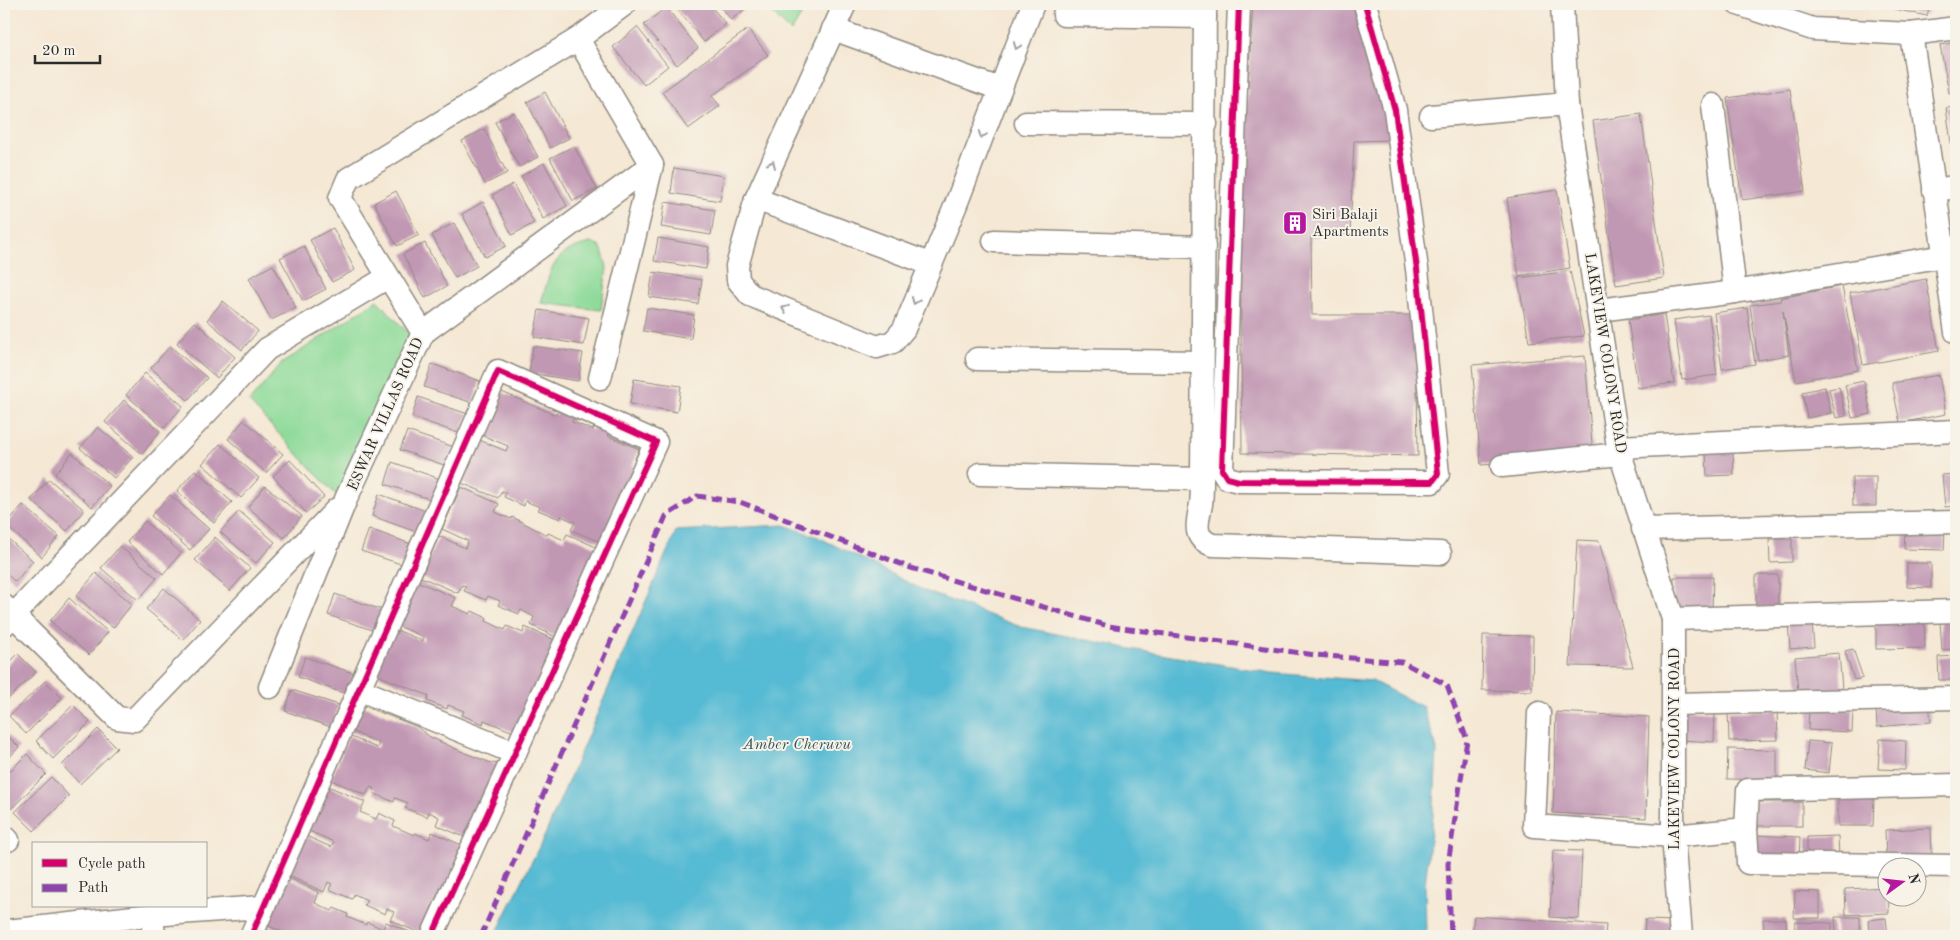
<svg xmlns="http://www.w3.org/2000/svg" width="1960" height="940" viewBox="0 0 1960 940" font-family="'Old Standard TT',serif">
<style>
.green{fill:#8cda98;stroke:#5c8262}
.water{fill:#54bad3;stroke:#40727f}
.building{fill:#c198b4}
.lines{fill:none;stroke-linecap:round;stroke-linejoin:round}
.street-casing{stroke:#908a80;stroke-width:25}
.street{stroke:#fff;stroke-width:22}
.quiet{stroke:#8e44ad;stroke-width:5;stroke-dasharray:10 5;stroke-linecap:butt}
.cycleway-casing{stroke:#f7f3e8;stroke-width:9}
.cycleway{stroke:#d6006c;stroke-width:6}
.oneway{stroke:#a0a0a0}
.labels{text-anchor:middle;stroke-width:4;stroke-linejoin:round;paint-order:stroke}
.poi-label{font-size:15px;fill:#2b2b2b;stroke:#f7f3e8;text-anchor:start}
.street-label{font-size:15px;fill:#2b2b2b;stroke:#f7f3e8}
.water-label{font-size:16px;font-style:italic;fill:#37565d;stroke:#f7f3e8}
</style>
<rect width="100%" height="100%" fill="#f7f3e8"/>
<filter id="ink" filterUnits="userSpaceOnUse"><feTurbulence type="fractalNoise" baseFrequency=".02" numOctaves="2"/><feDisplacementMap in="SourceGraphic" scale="10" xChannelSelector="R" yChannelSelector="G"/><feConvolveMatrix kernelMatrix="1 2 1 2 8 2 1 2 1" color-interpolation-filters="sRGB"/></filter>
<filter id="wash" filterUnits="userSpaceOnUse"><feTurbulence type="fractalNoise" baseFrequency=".0096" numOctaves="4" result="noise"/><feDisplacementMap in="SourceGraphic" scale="20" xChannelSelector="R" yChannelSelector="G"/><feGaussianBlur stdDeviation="1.12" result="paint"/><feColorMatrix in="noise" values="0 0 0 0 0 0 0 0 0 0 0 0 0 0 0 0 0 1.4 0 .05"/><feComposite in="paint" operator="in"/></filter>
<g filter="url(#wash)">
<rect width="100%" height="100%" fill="#f5e8d4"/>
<g class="green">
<path d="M763,4H808L791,32Z"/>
<path d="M591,243L601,247L607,267L601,310L541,303C551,269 552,251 591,243Z"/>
<path d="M377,300L412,337L336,495L249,402L281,364Z"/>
</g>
<path class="water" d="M784,525L818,537L925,591L1021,627L1142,651L1272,673L1372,681L1423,707L1437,749L1434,807L1425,884L1426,936H495L545,835L676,531Z"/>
<g id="blocks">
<g class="building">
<path d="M673,4H709L726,24L704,42Z"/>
<path d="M719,4H751L731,20Z"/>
<path d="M1253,4H1359L1391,140L1354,141L1350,234L1311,237L1312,315H1416L1418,456L1242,453L1240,213Z"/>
<path d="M1871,4H1930L1927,16Z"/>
<path d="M666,7L698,48L677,65L644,25Z"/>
<path d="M637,27L668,66L644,85L613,47Z"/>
<path d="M748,29L768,55L712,96L720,106L688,129L662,92Z"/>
<path d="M1956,42V92L1949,93L1940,45Z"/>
<path d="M1790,89L1805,191L1742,200L1727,98Z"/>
<path d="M545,92L569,138L550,148L527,102Z"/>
<path d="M1956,107V162L1954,163L1946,108Z"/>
<path d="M514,112L538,157L519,167L495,122Z"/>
<path d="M1641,114L1664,278L1616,285L1593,121Z"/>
<path d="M484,129L507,173L485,184L462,141Z"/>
<path d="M574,146L597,189L573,201L550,158Z"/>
<path d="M544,163L567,206L543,219L521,176Z"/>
<path d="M674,168L724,176L720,201L671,193Z"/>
<path d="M513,184L534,223L512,235L492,195Z"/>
<path d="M1557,190L1570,268L1519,276L1507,198Z"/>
<path d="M396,191L419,235L397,246L374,203Z"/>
<path d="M483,202L506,246L485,257L462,214Z"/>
<path d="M665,202L715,210L711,235L661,227Z"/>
<path d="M454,223L477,266L455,278L432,235Z"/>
<path d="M333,228L355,270L332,282L310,240Z"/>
<path d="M658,238L709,247L706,269L654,261Z"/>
<path d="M425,243L447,286L425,298L403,254Z"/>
<path d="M304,246L326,289L303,301L280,258Z"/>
<path d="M273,265L296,308L271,320L249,278Z"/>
<path d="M1570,271L1584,336L1529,342L1518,278Z"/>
<path d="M653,272L702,280L698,304L649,297Z"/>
<path d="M1926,279L1939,351L1863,365L1850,293Z"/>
<path d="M1842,286L1858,370L1796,381L1783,311L1789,355L1758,360L1750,305L1781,301L1780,298Z"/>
<path d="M223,301L258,331L242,350L207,320Z"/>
<path d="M647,308L694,315L691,339L643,331Z"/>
<path d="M1747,308L1755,364L1722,369L1714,313Z"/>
<path d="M539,310L589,318L584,345L534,337Z"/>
<path d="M1664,314L1674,383L1638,388L1628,320Z"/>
<path d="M1709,315L1717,375L1682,380L1674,320Z"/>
<path d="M195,322L235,357L217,378L177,343Z"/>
<path d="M170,346L207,378L188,400L151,368Z"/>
<path d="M533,346L583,353L578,381L529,373Z"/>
<path d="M1585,356L1593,457L1481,465L1472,365Z"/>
<path d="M432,364L480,381L473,403L424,387Z"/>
<path d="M145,373L183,406L164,428L126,395Z"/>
<path d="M1939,375L1946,414L1900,423L1892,383Z"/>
<path d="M634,379L681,386L677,412L630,404Z"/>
<path d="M1864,381L1871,414L1852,418L1845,385Z"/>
<path d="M1825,387L1831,413L1807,418L1802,392Z"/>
<path d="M1839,387L1846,416L1836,418L1829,389Z"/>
<path d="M497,390L556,415L558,410L574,417L572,422L593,430L594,426L610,433L608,436L639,449L632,467L637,469L601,542L571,530L575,522L561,516L560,519L538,510L540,507L525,501L524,506L504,497L506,493L502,491L498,498L459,482L477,439L506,451L508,446L479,434Z"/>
<path d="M418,397L468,414L461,434L412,417Z"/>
<path d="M124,400L160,431L142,454L105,422Z"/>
<path d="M244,420L283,454L266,473L228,439Z"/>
<path d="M98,427L133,457L114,478L80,448Z"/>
<path d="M407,431L454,447L447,466L400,450Z"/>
<path d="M220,444L259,478L241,498L202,464Z"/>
<path d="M1733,450L1734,475L1707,476L1706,451Z"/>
<path d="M72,453L110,486L92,507L55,474Z"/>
<path d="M290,460L324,497L306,513L273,476Z"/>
<path d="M392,462L440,479L432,500L385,484Z"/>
<path d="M195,470L232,502L214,523L177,491Z"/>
<path d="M1956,474V506L1945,507L1942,475Z"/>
<path d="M1852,477H1876V506H1853Z"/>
<path d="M49,479L84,510L67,531L31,500Z"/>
<path d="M265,486L302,516L284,538L248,507Z"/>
<path d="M461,487L499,504L495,512L511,519L512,517L547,535L548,533L564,540L567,534L598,548L558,638L531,625L534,617L521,610L519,614L498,605L500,601L488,596L486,600L464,591L466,586L462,585L458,593L421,577L439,536L465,548L468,541L442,529Z"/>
<path d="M379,494L426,511L419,533L372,516Z"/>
<path d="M170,495L209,529L190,550L151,516Z"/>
<path d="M23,505L59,536L42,557L5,525Z"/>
<path d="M239,511L275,542L256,563L220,532Z"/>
<path d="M145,521L181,553L163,574L127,542Z"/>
<path d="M1905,528L1945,529L1944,550L1904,549Z"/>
<path d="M369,529L411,544L404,565L361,551Z"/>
<path d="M4,535L33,561L15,582L4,571Z"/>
<path d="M215,537L250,568L230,591L195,560Z"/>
<path d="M1769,539H1792V562L1770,563Z"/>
<path d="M1577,540L1599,541L1633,667L1570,666Z"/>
<path d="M120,546L157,578L138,600L101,568Z"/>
<path d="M1907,563H1931V588L1907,587Z"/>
<path d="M96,573L132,604L113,628L76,596Z"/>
<path d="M1756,575H1778V607L1756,608Z"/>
<path d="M1674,577H1713L1712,609H1673Z"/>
<path d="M414,580L456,598L452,606L470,614L472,611L487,618L486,621L505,630L507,626L523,633L525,627L559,642L518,734L484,720L483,724L462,715L464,711L448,705L447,709L427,701L429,696L375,674L394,629L423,641L424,637L396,625Z"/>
<path d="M164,588L200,620L183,640L146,609Z"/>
<path d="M335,594L382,610L375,631L328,615Z"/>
<path d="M69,598L108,632L89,655L50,621Z"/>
<path d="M1924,616L1925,648L1876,649V617Z"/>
<path d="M1956,620V649L1942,650L1940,621Z"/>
<path d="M1812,622L1814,647L1790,649L1788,623Z"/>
<path d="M1483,635L1533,636L1532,691L1482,690Z"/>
<path d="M1853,649L1863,678L1854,680L1845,651Z"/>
<path d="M1839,653L1842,689L1798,692L1795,657Z"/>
<path d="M18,654L36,672L4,703V668Z"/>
<path d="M1956,656V680H1939L1938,657Z"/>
<path d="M305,657L353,673L346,694L298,677Z"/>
<path d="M45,681L62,698L26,734L9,716Z"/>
<path d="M292,690L339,705L331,727L285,711Z"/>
<path d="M1929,703L1931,722L1877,727L1876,708Z"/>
<path d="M73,705L90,722L53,759L36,741Z"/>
<path d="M360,705L416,726L430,737L465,753L491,763L502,764L469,839L436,825L439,817L429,812L427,817L405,808L408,803L395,798L394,802L373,793L375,789L370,787L366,795L331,780L349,736L377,748L379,743L351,731Z"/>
<path d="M1809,708L1853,710L1852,732L1808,730Z"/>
<path d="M1683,709L1715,711L1714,742L1681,740Z"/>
<path d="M1777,710L1778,740L1729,741L1728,712Z"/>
<path d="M1556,712L1649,717L1646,818L1553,813Z"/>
<path d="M98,729L117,748L80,784L62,765Z"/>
<path d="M4,732L19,747L4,763Z"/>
<path d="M1880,739L1906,741L1905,770L1878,769Z"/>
<path d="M1808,741L1832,743L1829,773L1805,770Z"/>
<path d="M1728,749L1777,750V780L1727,779Z"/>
<path d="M27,754L46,774L11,809L4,802V777Z"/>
<path d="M51,777L69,796L34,831L15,812Z"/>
<path d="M328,786L365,802L360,812L376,819L379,813L395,821L393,826L414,835L415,833L429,839L432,832L464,846L424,935L390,920L394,912L387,909L385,914L364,905L367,900L354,894L352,899L329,889L332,884L328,882L324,892L289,876L306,836L331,847L334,842L309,831Z"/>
<path d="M1838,798H1874L1873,826H1838Z"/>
<rect x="1754" y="802" width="48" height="24"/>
<path d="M1931,828L1932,859L1886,861L1885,830Z"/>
<path d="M1754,835L1800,837L1799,860L1753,857Z"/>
<path d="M1838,836L1839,857H1807V837Z"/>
<path d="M1553,850L1582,851L1579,919L1550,917Z"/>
<path d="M289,878L319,892L315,903L332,911L334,908L348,914L347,917L366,925L367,922L383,929L386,922L419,936H286L287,934L267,925L278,896L281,897Z"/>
<path d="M1888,887L1889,913L1846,915L1845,889Z"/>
<path d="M1795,891L1820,892V918H1794Z"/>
<path d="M1474,916L1606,925L1605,936H1472Z"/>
<path d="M1835,917H1860V936H1836Z"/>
<path d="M1886,918L1888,936H1869L1868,920Z"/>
<path d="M1763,919H1786L1787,936H1764Z"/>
<path d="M1645,920L1676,921L1675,936H1644Z"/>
<path d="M1795,922L1832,923V936H1794Z"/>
<path d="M266,929L282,936H263Z"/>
</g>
</g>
</g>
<g filter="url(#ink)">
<use href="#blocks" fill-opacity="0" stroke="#908a80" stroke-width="1"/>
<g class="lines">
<defs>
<g id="street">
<path d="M845,4L756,199L737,266L738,280L750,295L877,347L893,342L904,329L955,207L1033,4"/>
<path d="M1205,4L1202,479C1202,488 1202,496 1201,504C1198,521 1191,538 1213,545L1440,553"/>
<path d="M1239,4L1222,470L1227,478L1239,481L1432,482L1438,474L1417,269L1395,110L1365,4"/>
<path d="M1562,4L1567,104L1618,447L1673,619V836L1681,936"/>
<path d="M1738,4L1813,29L1911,34L1956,28"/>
<path d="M1064,15L1205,17"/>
<path d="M833,29L1000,89"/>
<path d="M1911,34L1956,332"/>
<path d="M578,39L652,165L600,378"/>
<path d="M1713,105L1735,292"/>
<path d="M1431,116L1567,104"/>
<path d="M1026,123L1206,124"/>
<path d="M1934,190L1956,187"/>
<path d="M756,199L930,264"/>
<path d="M994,241L1204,247"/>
<path d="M1599,310L1735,292L1944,256"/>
<path d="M423,333L652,165"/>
<path d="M977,359L1202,362"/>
<path d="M1618,447L1956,431"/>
<path d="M1502,466L1620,454"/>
<path d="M980,474L1202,479"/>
<path d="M1643,529L1956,522"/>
<path d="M4,606L117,718L134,720L337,509"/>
<path d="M1673,619L1956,611"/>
<path d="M4,625L267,349L388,277"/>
<path d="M270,687L346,499L423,333L340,198L348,179L578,39L625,4"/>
<path d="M358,689L515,753"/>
<path d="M1674,704L1956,698"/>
<path d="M1539,713L1534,826L1673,836L1746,829"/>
<path d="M1956,785L1748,790L1746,829L1748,863L1956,866"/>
<path d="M4,836L8,840"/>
<path d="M152,915L154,936"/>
<path d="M7,936V931L152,915L262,907"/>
<path d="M251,936L498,371L656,442L432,936"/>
</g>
</defs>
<use href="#street" class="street-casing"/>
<use href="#street" class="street"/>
<path class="quiet" d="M481,936L666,516L697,496L740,502L911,568L1108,626L1315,655L1402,662L1447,685L1467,740L1448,864L1451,936"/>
<defs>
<g id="cycleway">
<path d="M1239,4L1222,470L1227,478L1239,481L1432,482L1438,474L1417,269L1395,110L1365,4"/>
<path d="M251,936L498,371L656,442L432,936"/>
</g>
</defs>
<use href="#cycleway" class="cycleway-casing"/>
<use href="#cycleway" class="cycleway"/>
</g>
<defs><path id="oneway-chevron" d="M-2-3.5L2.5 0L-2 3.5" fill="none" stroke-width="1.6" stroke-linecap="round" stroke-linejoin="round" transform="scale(1.25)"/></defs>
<g class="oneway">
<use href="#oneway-chevron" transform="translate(1017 46) rotate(111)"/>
<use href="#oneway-chevron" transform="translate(982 135) rotate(111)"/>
<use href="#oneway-chevron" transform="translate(772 164) rotate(-66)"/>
<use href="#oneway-chevron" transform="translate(915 301) rotate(112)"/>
<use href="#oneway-chevron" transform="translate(785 309) rotate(-158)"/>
</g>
</g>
<defs>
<symbol id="building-square" viewBox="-11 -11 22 22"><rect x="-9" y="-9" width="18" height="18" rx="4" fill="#b5179e" stroke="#f7f3e8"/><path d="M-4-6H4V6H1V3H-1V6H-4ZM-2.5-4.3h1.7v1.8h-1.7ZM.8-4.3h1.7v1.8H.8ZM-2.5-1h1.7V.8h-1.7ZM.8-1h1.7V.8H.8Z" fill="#fff"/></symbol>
</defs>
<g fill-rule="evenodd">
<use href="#building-square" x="1281" y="209" width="28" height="28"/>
</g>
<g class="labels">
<g class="poi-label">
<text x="1312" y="219">Siri Balaji<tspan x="1312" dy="17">Apartments</tspan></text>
</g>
<g class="street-label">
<text transform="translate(1606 353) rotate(81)" y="5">LAKEVIEW COLONY ROAD</text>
<text transform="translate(385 414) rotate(-66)" y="5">ESWAR VILLAS ROAD</text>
<text transform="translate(1674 749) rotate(-90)" y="5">LAKEVIEW COLONY ROAD</text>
</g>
<g class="water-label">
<text x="797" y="749">Amber Cheruvu</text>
</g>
</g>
<rect width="1960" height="940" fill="none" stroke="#f7f3e8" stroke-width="20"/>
<rect x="32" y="842" width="175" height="65" fill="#f7f3e8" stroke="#a5a39c"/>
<rect x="42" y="859" width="25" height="8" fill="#d6006c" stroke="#a5a39c"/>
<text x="78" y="868" font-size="15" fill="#2b2b2b">Cycle path</text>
<rect x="42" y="884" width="25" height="8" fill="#8e44ad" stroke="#a5a39c"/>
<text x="78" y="892" font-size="15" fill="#2b2b2b">Path</text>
<g transform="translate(1902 882) rotate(75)"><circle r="24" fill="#f7f3e8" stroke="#a5a39c"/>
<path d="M0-4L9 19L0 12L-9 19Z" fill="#b5179e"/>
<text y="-8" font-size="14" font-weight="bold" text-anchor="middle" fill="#2b2b2b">N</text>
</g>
<path d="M35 55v8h65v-8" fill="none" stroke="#2b2b2b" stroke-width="2.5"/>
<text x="42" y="55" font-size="15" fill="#2b2b2b" stroke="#f7f3e8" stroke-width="4" paint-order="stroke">20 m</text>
</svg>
